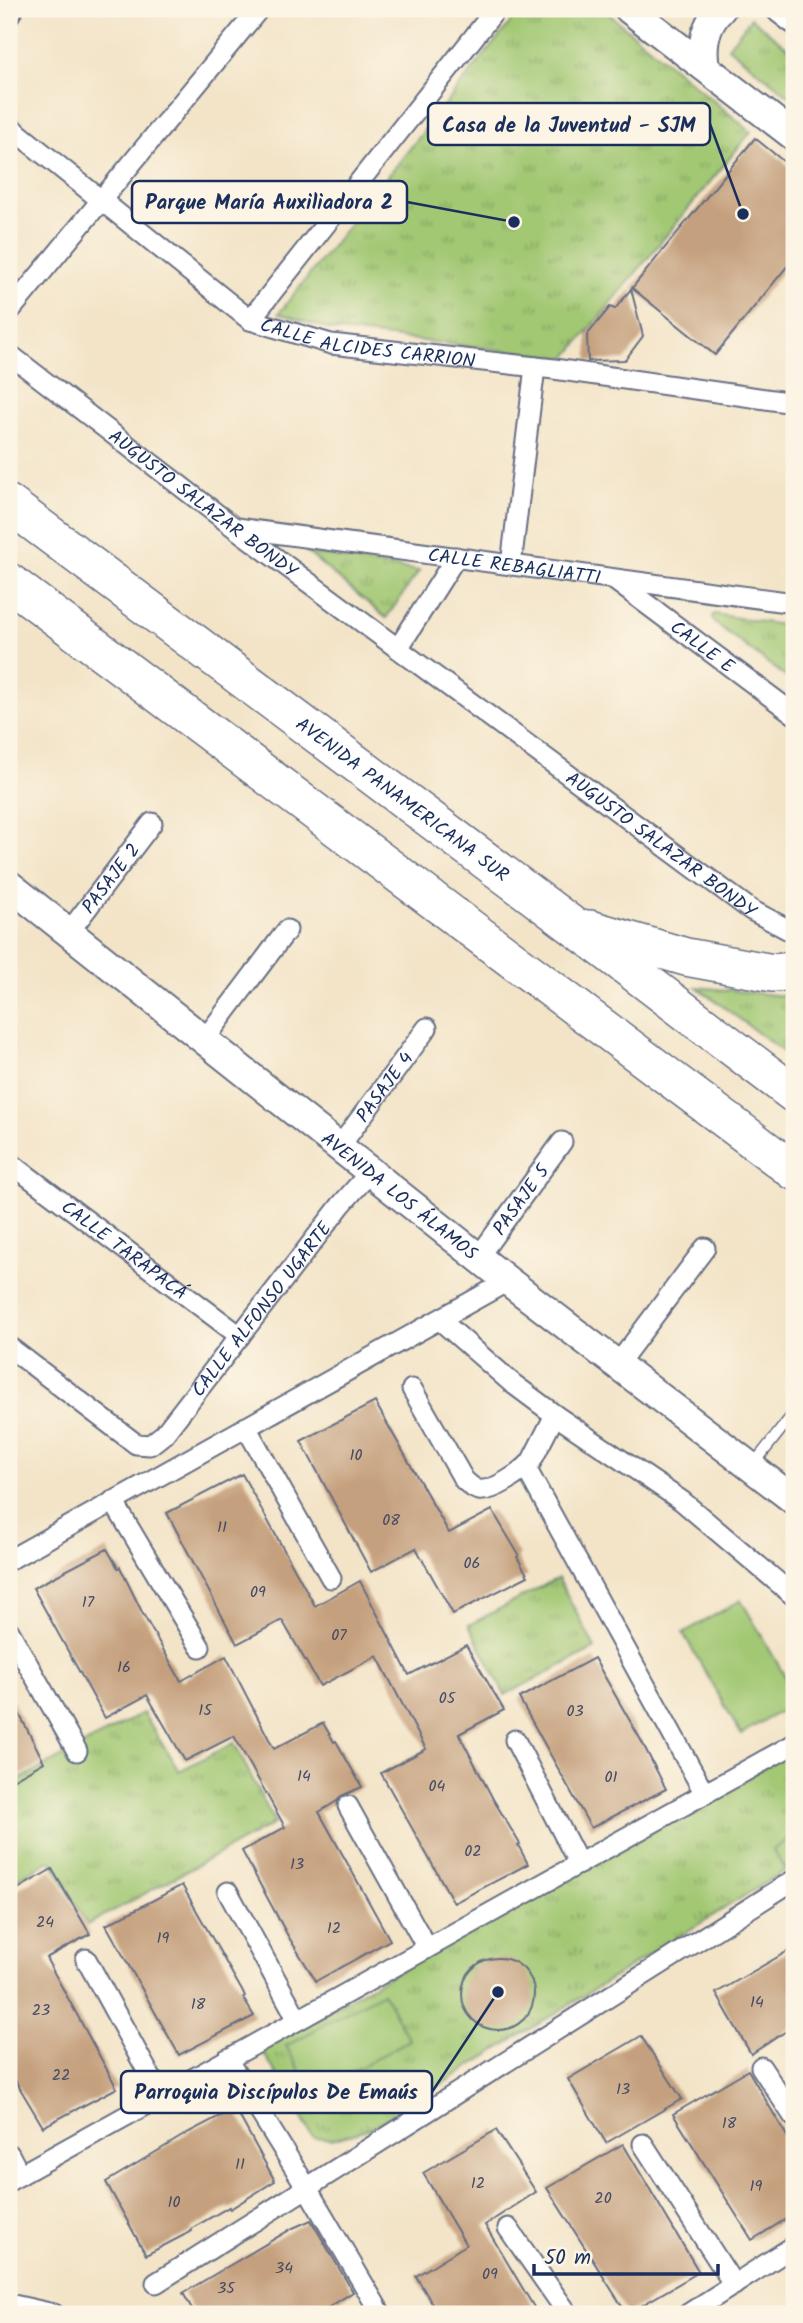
<svg xmlns="http://www.w3.org/2000/svg" width="803" height="2323" viewBox="0 0 803 2323" font-family="Kalam,sans-serif">
<style>
.grass{fill:url(#grass-tufts);stroke:#5e7c68;stroke-width:2}
.pitch{fill:#a2c873;stroke:#5e7c68;stroke-width:2}
.building{fill:#c5a07e}
.lines{fill:none;stroke-linecap:round;stroke-linejoin:round}
.lane-casing{stroke:#676e83;stroke-width:13}
.street-casing{stroke:#676e83;stroke-width:23}
.secondary-casing{stroke:#676e83;stroke-width:32}
.highway-casing{stroke:#676e83;stroke-width:40}
.lane{stroke:#fff;stroke-width:10}
.street{stroke:#fff;stroke-width:19}
.secondary{stroke:#fff;stroke-width:28}
.highway{stroke:#fff;stroke-width:37}
.labels{text-anchor:middle;stroke-width:7;stroke-linejoin:round;paint-order:stroke}
.number-label{font-size:16px;fill:#464b66}
.street-label{font-size:19px;fill:#1b2f5e;stroke:#fcf5e5}
.leader{fill:none;stroke:#1b2f5e;stroke-width:2.5}
.callout-dot{fill:#1b2f5e;stroke:#fcf5e5;stroke-width:2.5}
.callout{fill:#fcf5e5;stroke:#1b2f5e;stroke-width:2.5}
.callout-label{font-size:21px;text-anchor:middle;font-weight:bold;fill:#1b2f5e}
</style>
<defs>
<pattern id="grass-tufts" width="24" height="20" patternUnits="userSpaceOnUse" patternTransform="scale(1.75)"><rect width="24" height="20" fill="#a2c873"/><path d="M3 7l-1-3M5 7V3M7 7l1-3M15 17l-1-3M17 17v-4M19 17l1-3" fill="none" stroke="#83a362"/></pattern>
</defs>
<rect width="100%" height="100%" fill="#fcf5e5"/>
<filter id="ink" filterUnits="userSpaceOnUse"><feTurbulence type="fractalNoise" baseFrequency=".0143" numOctaves="2"/><feDisplacementMap in="SourceGraphic" scale="14" xChannelSelector="R" yChannelSelector="G"/><feConvolveMatrix kernelMatrix="1 2 1 2 8 2 1 2 1" color-interpolation-filters="sRGB"/></filter>
<filter id="wash" filterUnits="userSpaceOnUse"><feTurbulence type="fractalNoise" baseFrequency=".00686" numOctaves="4" result="noise"/><feDisplacementMap in="SourceGraphic" scale="28" xChannelSelector="R" yChannelSelector="G"/><feGaussianBlur stdDeviation="1.57" result="paint"/><feColorMatrix in="noise" values="0 0 0 0 0 0 0 0 0 0 0 0 0 0 0 0 0 1.4 0 .05"/><feComposite in="paint" operator="in"/></filter>
<g filter="url(#wash)">
<rect width="100%" height="100%" fill="#f3e4c8"/>
<g class="grass">
<path d="M521,9H603L751,132L566,358L331,330L279,313Z"/>
<path d="M751,18L794,53V100L728,47Z"/>
<path d="M308,553L419,571L386,618Z"/>
<path d="M714,614L794,627V683L715,623L712,617Z"/>
<path d="M697,987L794,997V1060Z"/>
<path d="M558,1578L595,1648L505,1695L469,1625Z"/>
<path d="M143,1713L179,1771L234,1743L275,1823L87,1925L51,1860L9,1883V1785Z"/>
<path d="M794,1750V1865L371,2128L332,2139L313,2137L264,2053L265,2045Z"/>
</g>
<g class="pitch">
<path d="M741,1600L794,1692V1703L741,1734L683,1633Z"/>
<path d="M794,1835V1861L784,1868L773,1850Z"/>
<path d="M383,1992L409,2040L312,2094L286,2046Z"/>
</g>
<g id="blocks">
<g class="building">
<path d="M755,138L794,170V258L715,355L632,288Z"/>
<path d="M631,289L643,336L625,360L588,361L587,335L610,307L615,309Z"/>
<path d="M375,1402L449,1533L492,1510L519,1555L517,1557L528,1576L453,1614L416,1548L371,1572L301,1441Z"/>
<path d="M242,1474L315,1606L360,1581L409,1675L466,1645L504,1710L459,1734L493,1799L520,1844L518,1845L528,1864L454,1903L381,1773L426,1749L377,1656L320,1686L282,1620L237,1644L167,1513Z"/>
<path d="M107,1549L118,1568L120,1567L143,1614L181,1681L226,1656L274,1749L323,1723L334,1742L336,1741L362,1787L341,1796L337,1801L319,1812L390,1940L316,1981L288,1936L242,1851L285,1827L234,1736L185,1761L147,1695L105,1718L33,1588Z"/>
<path d="M594,1658L642,1742L666,1789L591,1828L519,1698Z"/>
<path d="M9,1694L44,1762L9,1782Z"/>
<path d="M52,1869L90,1934L46,1958L117,2088L43,2127L9,2070V1894Z"/>
<path d="M182,1885L245,1996L243,1998L254,2016L179,2055L106,1925Z"/>
<path d="M788,1951L794,1961V2026L751,2054L716,1993Z"/>
<circle cx="498" cy="1994" r="36"/>
<path d="M641,2036L682,2099L606,2143L568,2079Z"/>
<path d="M748,2070L794,2148V2214L752,2240L673,2114Z"/>
<path d="M235,2108L275,2181L230,2209L229,2207L191,2229L192,2231L146,2255L106,2182L189,2132Z"/>
<path d="M496,2130L536,2192L485,2225L538,2314H438L416,2276L466,2245L423,2173Z"/>
<path d="M623,2144L699,2272L627,2314L547,2188Z"/>
<path d="M311,2220L353,2292L318,2314H195L183,2293L293,2228Z"/>
</g>
</g>
</g>
<g filter="url(#ink)">
<use href="#blocks" fill-opacity="0" stroke="#676e83" stroke-width="2"/>
<g class="lines">
<defs>
<path id="lane" d="M753,1465L794,1413"/>
<g id="street">
<path d="M9,15L13,9"/>
<path id="s1" d="M9,126L250,320L331,344L554,369L794,403"/>
<path d="M9,312L259,9"/>
<path d="M250,320L496,9"/>
<path id="s2" d="M9,354L235,528L751,910L787,929L794,930"/>
<path id="s3" d="M237,528L794,603"/>
<path d="M511,565L535,367"/>
<path id="s4" d="M613,579L794,714"/>
<path d="M399,647L456,557"/>
<path id="s5" d="M69,932L152,823"/>
<path d="M205,1039L287,930"/>
<path id="s6" d="M340,1146L427,1028"/>
<path id="s7" d="M9,1162L240,1336"/>
<path id="s8" d="M479,1256L562,1142"/>
<path d="M440,1320L512,1383L555,1415L682,1501L794,1596"/>
<path id="s9" d="M9,1347L136,1444L150,1445L164,1434L341,1205L371,1171"/>
<path d="M617,1365L705,1248"/>
<path d="M412,1389L464,1480C469,1484 473,1489 479,1490C494,1492 522,1472 531,1462L555,1415"/>
<path d="M246,1427L331,1578"/>
<path d="M526,1468L705,1794"/>
<path d="M113,1501L200,1647"/>
<path d="M9,1560L508,1281"/>
<path d="M9,1631L77,1751"/>
<path d="M515,1740L579,1864"/>
<path d="M348,1806L427,1948"/>
<path d="M228,1892L298,2020"/>
<path d="M86,1959L161,2096"/>
<path d="M227,2059L307,2188L381,2314"/>
<path d="M761,2067L794,2117"/>
<path d="M643,2144L734,2285"/>
<path d="M9,2154L20,2175"/>
<path d="M9,2181L794,1744"/>
<path d="M508,2228L568,2314"/>
<path d="M156,2283L794,1880"/>
<path d="M9,2304L54,2314"/>
<path d="M688,2314L794,2246"/>
</g>
<g id="secondary">
<path d="M629,9L794,136"/>
<path d="M781,9L794,19"/>
<path d="M705,67C701,44 705,25 721,9"/>
<path id="s10" d="M9,885L508,1281L794,1500"/>
</g>
<g id="highway">
<path id="s11" d="M9,504L569,923L794,1094"/>
<path d="M9,582L794,1171"/>
<path d="M590,929L686,957L773,973L794,971"/>
</g>
</defs>
<use href="#lane" class="lane-casing"/>
<use href="#street" class="street-casing"/>
<use href="#secondary" class="secondary-casing"/>
<use href="#highway" class="highway-casing"/>
<use href="#lane" class="lane"/>
<use href="#street" class="street"/>
<use href="#secondary" class="secondary"/>
<use href="#highway" class="highway"/>
</g>
</g>
<g class="labels">
<g class="number-label">
<text x="356" y="1460">10</text>
<text x="391" y="1525">08</text>
<text x="222" y="1532">11</text>
<text x="472" y="1568">06</text>
<text x="258" y="1597">09</text>
<text x="88" y="1607">17</text>
<text x="339" y="1640">07</text>
<text x="124" y="1672">16</text>
<text x="447" y="1703">05</text>
<text x="205" y="1715">15</text>
<text x="575" y="1716">03</text>
<text x="304" y="1781">14</text>
<text x="611" y="1782">01</text>
<text x="437" y="1791">04</text>
<text x="473" y="1856">02</text>
<text x="297" y="1869">13</text>
<text x="45" y="1927">24</text>
<text x="334" y="1933">12</text>
<text x="163" y="1943">19</text>
<text x="757" y="2007">14</text>
<text x="198" y="2009">18</text>
<text x="41" y="2015">23</text>
<text x="61" y="2080">22</text>
<text x="623" y="2094">13</text>
<text x="729" y="2128">18</text>
<text x="240" y="2169">11</text>
<text x="478" y="2188">12</text>
<text x="756" y="2191">19</text>
<text x="603" y="2203">20</text>
<text x="174" y="2207">10</text>
<text x="284" y="2273">34</text>
<text x="490" y="2279">09</text>
<text x="226" y="2293">35</text>
</g>
<g class="street-label">
<text dy="7" stroke="none"><textPath href="#s1" startOffset="430">CALLE ALCIDES CARRION</textPath></text>
<text dy="7" stroke="none"><textPath href="#s2" startOffset="245">AUGUSTO SALAZAR BONDY</textPath></text>
<text dy="7" stroke="none"><textPath href="#s3" startOffset="280">CALLE REBAGLIATTI</textPath></text>
<text dy="7" stroke="none"><textPath href="#s4" startOffset="112">CALLE E</textPath></text>
<text dy="7" stroke="none"><textPath href="#s11" startOffset="492">AVENIDA PANAMERICANA SUR</textPath></text>
<text dy="7" stroke="none"><textPath href="#s2" startOffset="816">AUGUSTO SALAZAR BONDY</textPath></text>
<text dy="7" stroke="none"><textPath href="#s5" startOffset="68">PASAJE 2</textPath></text>
<text dy="7" stroke="none"><textPath href="#s6" startOffset="74">PASAJE 4</textPath></text>
<text dy="7" stroke="none"><textPath href="#s10" startOffset="499">AVENIDA LOS ÁLAMOS</textPath></text>
<text dy="7" stroke="none"><textPath href="#s8" startOffset="70">PASAJE 5</textPath></text>
<text dy="7" stroke="none"><textPath href="#s7" startOffset="145">CALLE TARAPACÁ</textPath></text>
<text dy="7" stroke="none"><textPath href="#s9" startOffset="350">CALLE ALFONSO UGARTE</textPath></text>
</g>
</g>
<path class="leader" d="M743 214L710 124M514 222L407 202M498 1992L432 2092"/>
<g class="callout-dot">
<circle cx="743" cy="214" r="7"/>
<circle cx="514" cy="222" r="7"/>
<circle cx="498" cy="1992" r="7"/>
</g>
<g class="callout">
<rect x="428" y="103" width="282" height="42" rx="7"/>
<rect x="132" y="181" width="275" height="42" rx="7"/>
<rect x="121" y="2071" width="311" height="42" rx="7"/>
</g>
<g class="callout-label">
<text x="569" y="132">Casa de la Juventud - SJM</text>
<text x="269" y="209">Parque María Auxiliadora 2</text>
<text x="276" y="2099">Parroquia Discípulos De Emaús</text>
</g>
<rect width="803" height="2323" fill="none" stroke="#fcf5e5" stroke-width="35"/>
<path d="M534 2264v10h184v-10" fill="none" stroke="#1b2f5e" stroke-width="3.5"/>
<text x="544" y="2264" font-size="21" fill="#1b2f5e" stroke="#fcf5e5" stroke-width="5" paint-order="stroke">50 m</text>
</svg>
